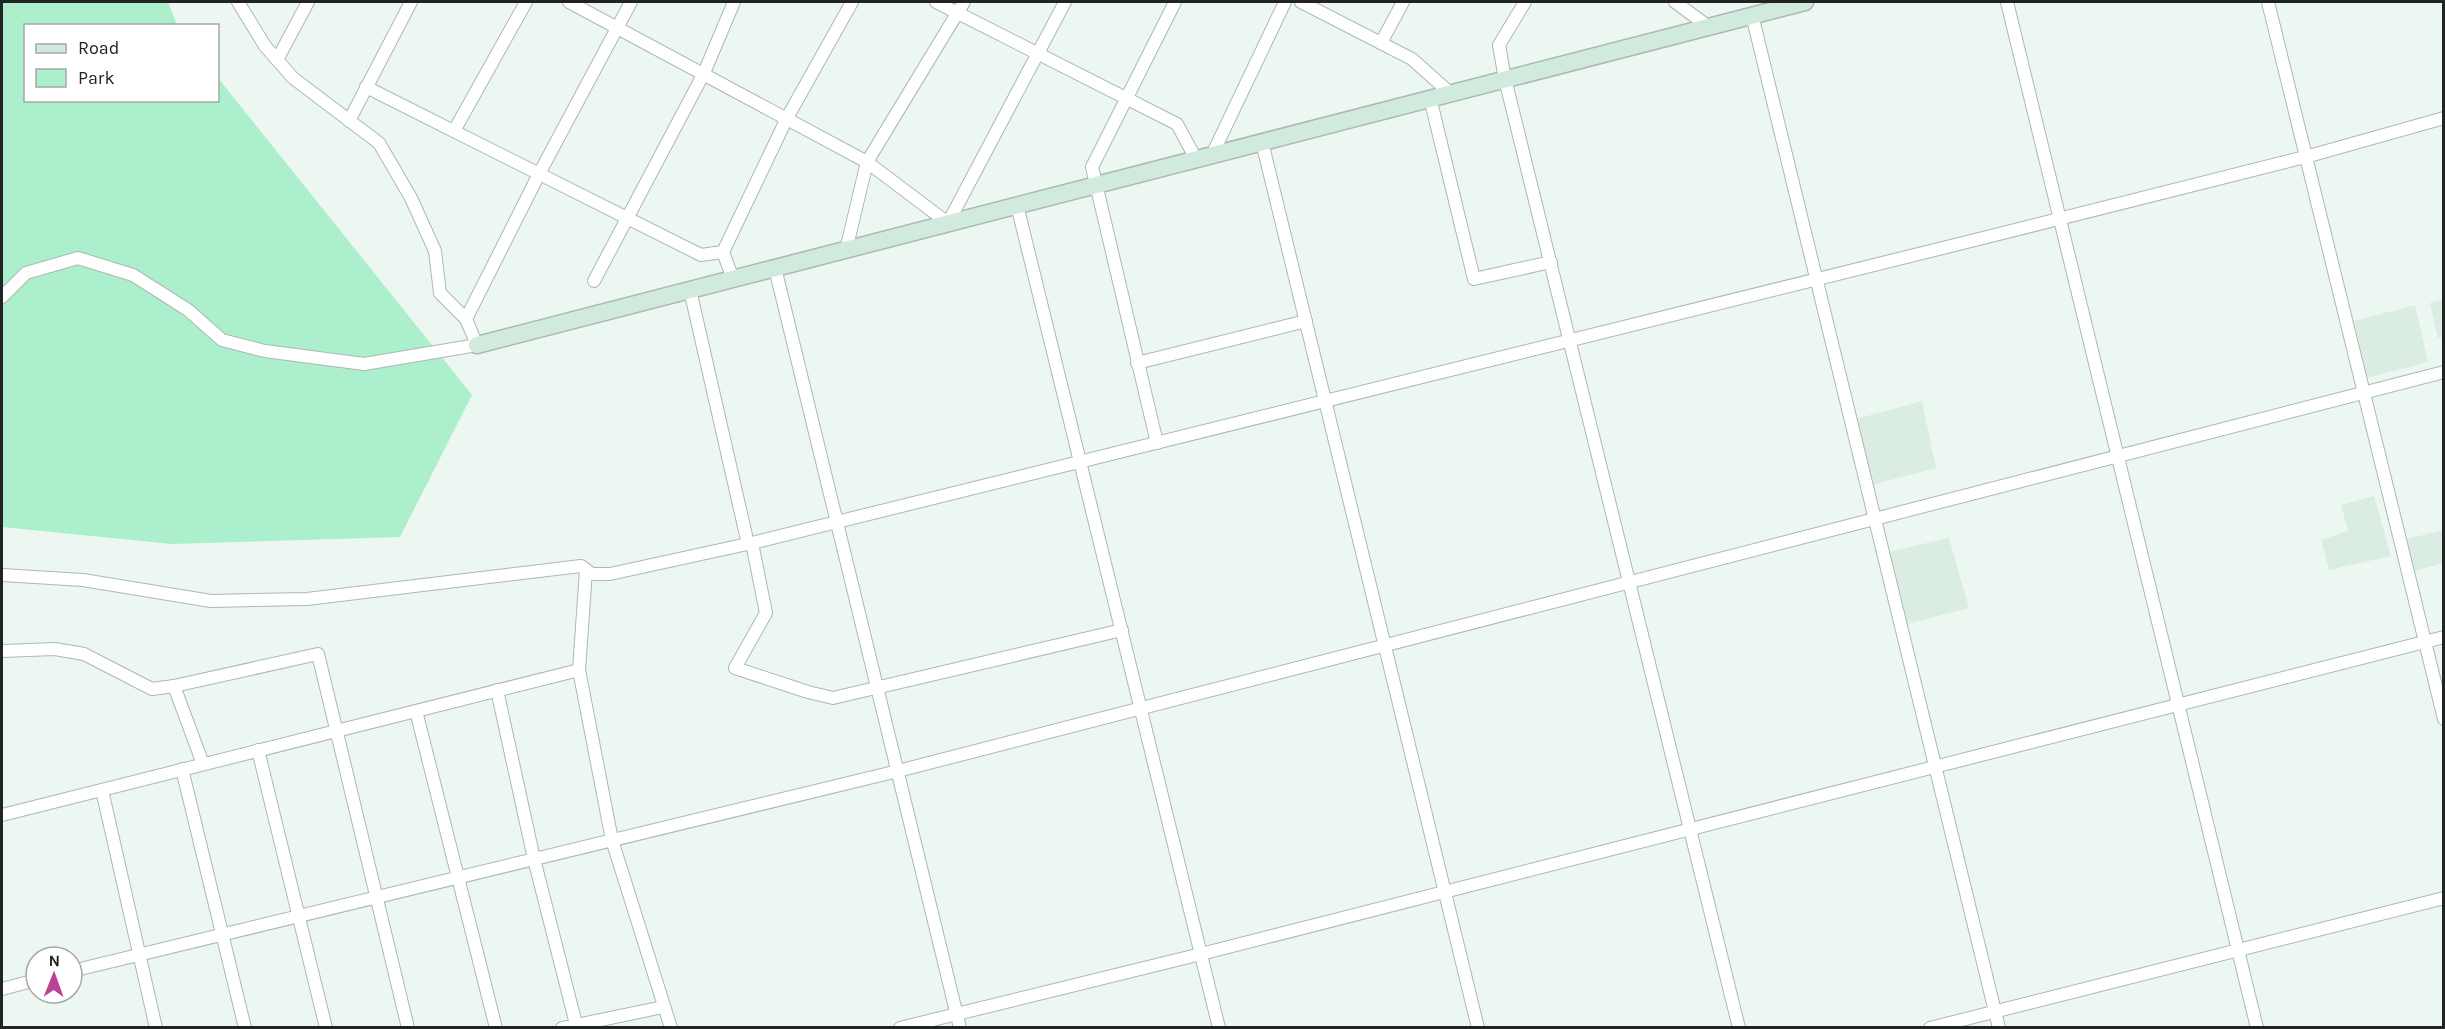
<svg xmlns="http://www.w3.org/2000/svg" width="2445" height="1029" viewBox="0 0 2445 1029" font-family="Karla,sans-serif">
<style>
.built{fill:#dbede3}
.green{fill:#acefcc}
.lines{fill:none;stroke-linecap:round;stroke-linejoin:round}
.street-casing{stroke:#aeb8b2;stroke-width:14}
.secondary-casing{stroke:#aeb8b2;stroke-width:19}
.street{stroke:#fff;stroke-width:12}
.secondary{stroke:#d1eade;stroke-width:16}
</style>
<rect width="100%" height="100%" fill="#ecf7f1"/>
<g class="built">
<path d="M2443,300V337L2438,338L2430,303Z"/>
<path d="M2415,305L2428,362L2367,378L2354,321Z"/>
<path d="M1922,401L1936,468L1872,485L1856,419Z"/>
<path d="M2374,496L2391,556L2329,570L2321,540L2348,531L2341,505Z"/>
<path d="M2443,530V563L2412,572L2403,540Z"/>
<path d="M1949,538L1969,608L1907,624L1888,552Z"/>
</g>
<path class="green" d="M2,2H168L177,25L26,26V100H218V78L472,395L400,537L172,544L2,527Z"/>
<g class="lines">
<defs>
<g id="street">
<path d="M569,2L867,162L948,223L1065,2"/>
<path d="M936,2L1177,124L1196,159"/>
<path d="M1301,2L1412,59L1450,93"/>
<path d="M1525,2L1499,45L1505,79L1739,1028"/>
<path d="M1675,2L1709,27"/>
<path d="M2007,2L2257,1028"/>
<path d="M2268,2L2444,719"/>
<path d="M1752,15L1999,1028"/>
<path d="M1381,43L1403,2"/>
<path d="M277,60L308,2"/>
<path d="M366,87L701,255L723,252"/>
<path d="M1430,98L1474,279L1551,262"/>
<path d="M349,121L411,2"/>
<path d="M454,131L526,2"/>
<path d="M1262,142L1478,1028"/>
<path d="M1212,155L1285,2"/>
<path d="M1017,205L1219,1028"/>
<path d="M846,250L867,162L964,2"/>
<path d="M775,268L960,1028"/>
<path d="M733,279L723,252L787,118L852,2"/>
<path d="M594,281L704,73L734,2"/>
<path d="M690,290L748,544"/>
<path d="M2,297L26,273L78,258L133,275L188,310L222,340L265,351L364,364L477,345L466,319L440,293L435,251L411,198L379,143L293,78L265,46L238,2"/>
<path d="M466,319L539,174L631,2"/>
<path d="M1137,363L1306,321"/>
<path d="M1157,443L1092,167L1175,2"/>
<path d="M752,543L1975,240L2309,156L2444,118"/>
<path d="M586,570L579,670L612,840L671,1028"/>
<path d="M2,575L83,580L211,601L307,599L581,566L592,574H610L752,543L766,613L735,668L808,692L833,698L1122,630"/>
<path d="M2,651L55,649L84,654L152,689L174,686L203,764"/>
<path d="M174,686L318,654L408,1028"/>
<path d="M497,690L534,859L577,1028"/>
<path d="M416,711L496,1028"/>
<path d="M258,750L326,1028"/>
<path d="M182,769L245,1028"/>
<path d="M102,790L156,1028"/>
<path d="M2,815L579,670"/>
<path d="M72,971L898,771L2444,372"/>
<path d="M2,989L36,980"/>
<path d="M562,1028L663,1007"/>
<path d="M900,1028L1201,954L2444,637"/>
<path d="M1930,1028L2444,898"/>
</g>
<path id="secondary" d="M477,345L1805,2"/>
</defs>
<use href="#street" class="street-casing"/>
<use href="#secondary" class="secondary-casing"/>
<use href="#street" class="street"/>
<use href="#secondary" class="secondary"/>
</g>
<rect width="2445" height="1029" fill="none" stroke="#202422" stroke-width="6"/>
<rect x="24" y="24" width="195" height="78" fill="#ffffff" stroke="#a6a7a7" stroke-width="1.5"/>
<rect x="36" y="44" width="30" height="9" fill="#d1eade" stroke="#a6a7a7" stroke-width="1.5"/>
<text x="78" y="54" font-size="18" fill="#202422">Road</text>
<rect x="36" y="69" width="30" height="18" fill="#acefcc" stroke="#a6a7a7" stroke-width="1.5"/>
<text x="78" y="84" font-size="18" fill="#202422">Park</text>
<g transform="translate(54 975) rotate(1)"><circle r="28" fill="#ffffff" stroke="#a6a7a7" stroke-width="1.5"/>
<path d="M0-4.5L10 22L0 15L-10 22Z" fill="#ba4296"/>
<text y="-9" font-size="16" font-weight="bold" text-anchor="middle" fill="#202422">N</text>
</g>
</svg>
